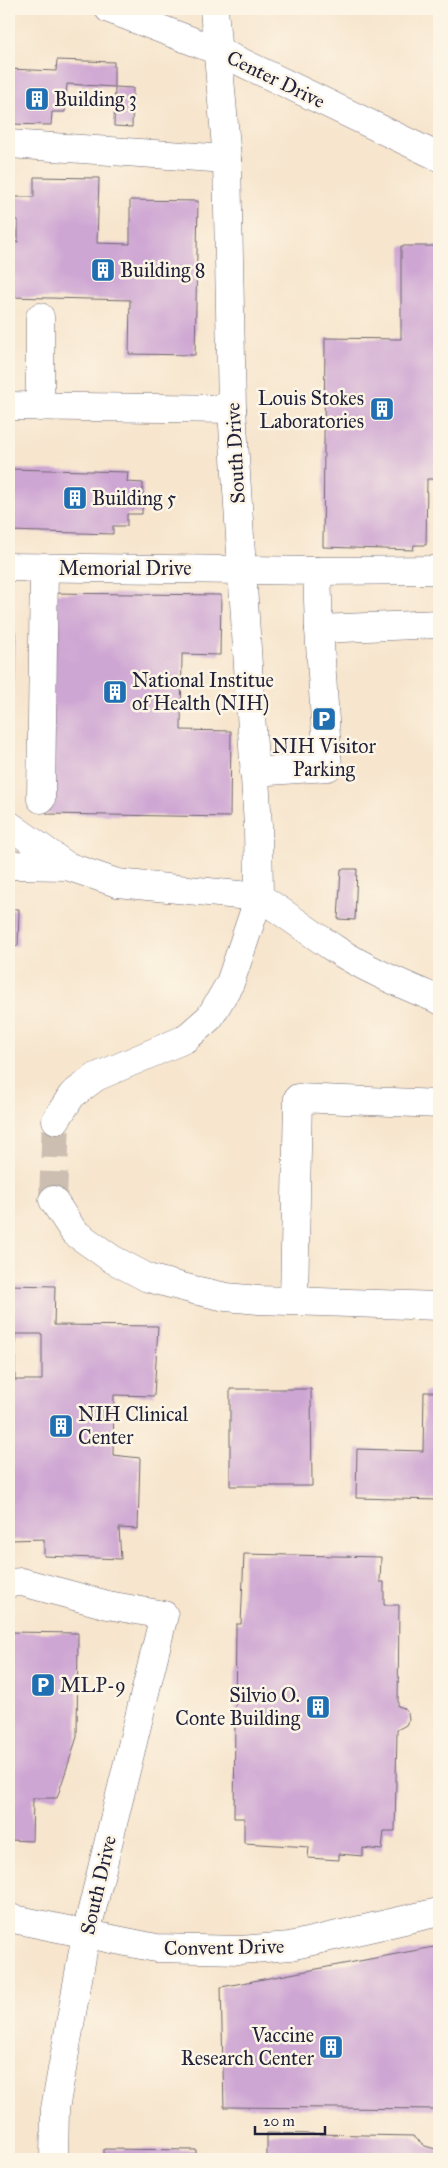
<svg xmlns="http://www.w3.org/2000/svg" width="448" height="2168" viewBox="0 0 448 2168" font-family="'IM FELL Great Primer',serif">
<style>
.building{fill:#cea6d3;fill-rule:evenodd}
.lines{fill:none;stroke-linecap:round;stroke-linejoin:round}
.minor-tunnel{stroke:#ccbeb0;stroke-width:28;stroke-dasharray:28 14;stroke-linecap:butt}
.minor-casing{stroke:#6d666e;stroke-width:29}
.minor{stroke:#fff;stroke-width:28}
.labels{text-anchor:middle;stroke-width:5;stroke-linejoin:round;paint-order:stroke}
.street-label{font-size:20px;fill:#22223b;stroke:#fcf5e5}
.poi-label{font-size:20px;fill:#22223b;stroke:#fcf5e5;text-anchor:start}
</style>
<rect width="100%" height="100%" fill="#fcf5e5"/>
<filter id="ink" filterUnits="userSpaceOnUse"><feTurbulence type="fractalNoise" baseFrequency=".02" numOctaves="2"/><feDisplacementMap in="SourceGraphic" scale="10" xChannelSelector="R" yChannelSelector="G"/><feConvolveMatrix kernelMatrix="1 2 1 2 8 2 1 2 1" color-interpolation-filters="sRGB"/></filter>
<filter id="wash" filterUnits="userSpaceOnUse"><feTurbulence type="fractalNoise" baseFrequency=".0096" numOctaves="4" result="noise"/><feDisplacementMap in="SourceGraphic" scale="20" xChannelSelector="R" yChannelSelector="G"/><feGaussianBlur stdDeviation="1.12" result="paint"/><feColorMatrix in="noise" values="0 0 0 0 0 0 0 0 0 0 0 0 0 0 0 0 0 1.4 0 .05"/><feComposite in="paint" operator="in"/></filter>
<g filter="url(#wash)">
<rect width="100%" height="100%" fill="#f7e5cd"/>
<g id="blocks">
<g class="building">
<path d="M57,60L114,62V87L67,84L65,112H52L51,125L9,124V69L56,71Z"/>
<path d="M115,87L133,88L132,127L114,126Z"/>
<path d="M34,177L99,178L97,243L130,244V200L198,201L195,355L129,354L130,300L9,297V242H18V220H9V197H34Z"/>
<path d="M401,246H439V479H427L426,545H414L413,550L323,547L325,338L401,339Z"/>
<path d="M9,469L128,472L127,482L143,483L142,514H127V526H113V534L9,531Z"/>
<path d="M51,593L221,595L220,655L182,654L181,730L231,731L230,817L47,814Z"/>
<path d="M9,633H15L13,681H9Z"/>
<path d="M341,869H357L355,920L338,919Z"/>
<path d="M9,909H19L18,946H9Z"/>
<path d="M9,1285L55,1286L54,1325L158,1326L154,1396L114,1395L113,1455L140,1458L138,1529L119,1528L121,1559L44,1556V1539L11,1540V1550H9ZM15,1334H42V1380H15Z"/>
<path d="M230,1389H311L312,1486H230Z"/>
<path d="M424,1392H439V1500L356,1498L357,1449L423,1451Z"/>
<path d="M244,1554L381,1557L380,1582H384V1605H399L398,1706L404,1708L408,1713L409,1719L406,1725L397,1730L395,1831H384L382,1850L363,1848V1856L339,1854V1860L308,1858L309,1847L244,1843V1818H234L236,1624H241Z"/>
<path d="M9,1632L78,1633L77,1737L57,1798H33L32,1841L10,1840L11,1830H9Z"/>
<path d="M439,1946V2109L224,2107L221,1987Z"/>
<path d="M267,2133L413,2136L425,2146L439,2150V2159H267Z"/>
<path d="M104,2149L196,2150V2159H104Z"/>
</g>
</g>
</g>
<g filter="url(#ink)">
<use href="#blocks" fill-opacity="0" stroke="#6d666e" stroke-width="1"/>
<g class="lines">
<path class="minor-tunnel" d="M53,1200L56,1120"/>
<defs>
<g id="minor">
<path d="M109,9L218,51L439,157"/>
<path d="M9,144L227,159"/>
<path d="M9,406L232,409"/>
<path d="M40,407V317"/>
<path d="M9,567L317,571L439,570"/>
<path d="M317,571L319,629"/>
<path d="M254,772L328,767L319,629L439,624"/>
<path d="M41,799L44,567"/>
<path d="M9,825L67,866L117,883L259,897C285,913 309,932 335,949C367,970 404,985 439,1000"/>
<path d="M9,865L67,866"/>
<path d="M56,1120L72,1095L96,1077L185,1039L210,1017L230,983L259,897L258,826L232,409L227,159L214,9"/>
<path d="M53,1200L74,1232L112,1259L148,1278L194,1290L226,1297L259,1300L439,1306"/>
<path d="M294,1300L298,1098L439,1104"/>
<path d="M9,1583L22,1582L108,1605L164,1615L86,1934L55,2109L54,2159"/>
<path d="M9,1918L156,1948L240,1950L290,1946L439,1912"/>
</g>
</defs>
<use href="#minor" class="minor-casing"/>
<use href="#minor" class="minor"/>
</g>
</g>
<defs>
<symbol id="building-square" viewBox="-11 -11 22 22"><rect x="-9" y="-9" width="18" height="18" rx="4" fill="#1f6fb2" stroke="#fcf5e5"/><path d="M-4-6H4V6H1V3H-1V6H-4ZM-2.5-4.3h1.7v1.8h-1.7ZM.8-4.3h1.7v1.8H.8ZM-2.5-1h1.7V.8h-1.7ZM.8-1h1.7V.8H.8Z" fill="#fff"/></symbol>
<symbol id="parking-square" viewBox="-11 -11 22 22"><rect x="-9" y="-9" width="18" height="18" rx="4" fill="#1f6fb2" stroke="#fcf5e5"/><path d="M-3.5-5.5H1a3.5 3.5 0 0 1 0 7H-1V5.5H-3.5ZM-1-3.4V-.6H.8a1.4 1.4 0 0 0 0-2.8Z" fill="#fff"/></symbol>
</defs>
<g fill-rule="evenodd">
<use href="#building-square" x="23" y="85" width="28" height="28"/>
<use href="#building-square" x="89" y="256" width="28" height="28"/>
<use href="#building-square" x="368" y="395" width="28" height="28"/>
<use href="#building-square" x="61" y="484" width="28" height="28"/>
<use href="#building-square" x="101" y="678" width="28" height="28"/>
<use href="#parking-square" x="310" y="705" width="28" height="28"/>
<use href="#building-square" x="47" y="1412" width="28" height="28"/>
<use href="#parking-square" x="29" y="1671" width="28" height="28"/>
<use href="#building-square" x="304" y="1693" width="28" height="28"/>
<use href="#building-square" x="317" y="2033" width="28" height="28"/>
</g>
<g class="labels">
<g class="street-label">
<text transform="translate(276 79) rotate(26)" y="7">Center Drive</text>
<text transform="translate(235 453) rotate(-93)" y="7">South Drive</text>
<text x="125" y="575">Memorial Drive</text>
<text transform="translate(98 1885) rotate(-77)" y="7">South Drive</text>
<text transform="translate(224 1947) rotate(-1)" y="7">Convent Drive</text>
</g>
<g class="poi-label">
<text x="54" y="106">Building 3</text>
<text x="120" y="277">Building 8</text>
<text x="364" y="405" text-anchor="end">Louis Stokes<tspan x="364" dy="23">Laboratories</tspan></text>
<text x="92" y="505">Building 5</text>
<text x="132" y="687">National Institue<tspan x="132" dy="23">of Health (NIH)</tspan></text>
<text x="324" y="753" text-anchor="middle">NIH Visitor<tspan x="324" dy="23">Parking</tspan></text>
<text x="78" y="1421">NIH Clinical<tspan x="78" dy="23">Center</tspan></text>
<text x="60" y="1692">MLP-9</text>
<text x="300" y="1702" text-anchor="end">Silvio O.<tspan x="300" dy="23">Conte Building</tspan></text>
<text x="314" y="2042" text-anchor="end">Vaccine<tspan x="314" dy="23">Research Center</tspan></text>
</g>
</g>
<rect width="448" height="2168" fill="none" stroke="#fcf5e5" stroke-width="30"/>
<path d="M255 2126v8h70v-8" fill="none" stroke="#22223b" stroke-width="2.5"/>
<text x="263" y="2126" font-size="15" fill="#22223b" stroke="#fcf5e5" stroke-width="4" paint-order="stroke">20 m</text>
</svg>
